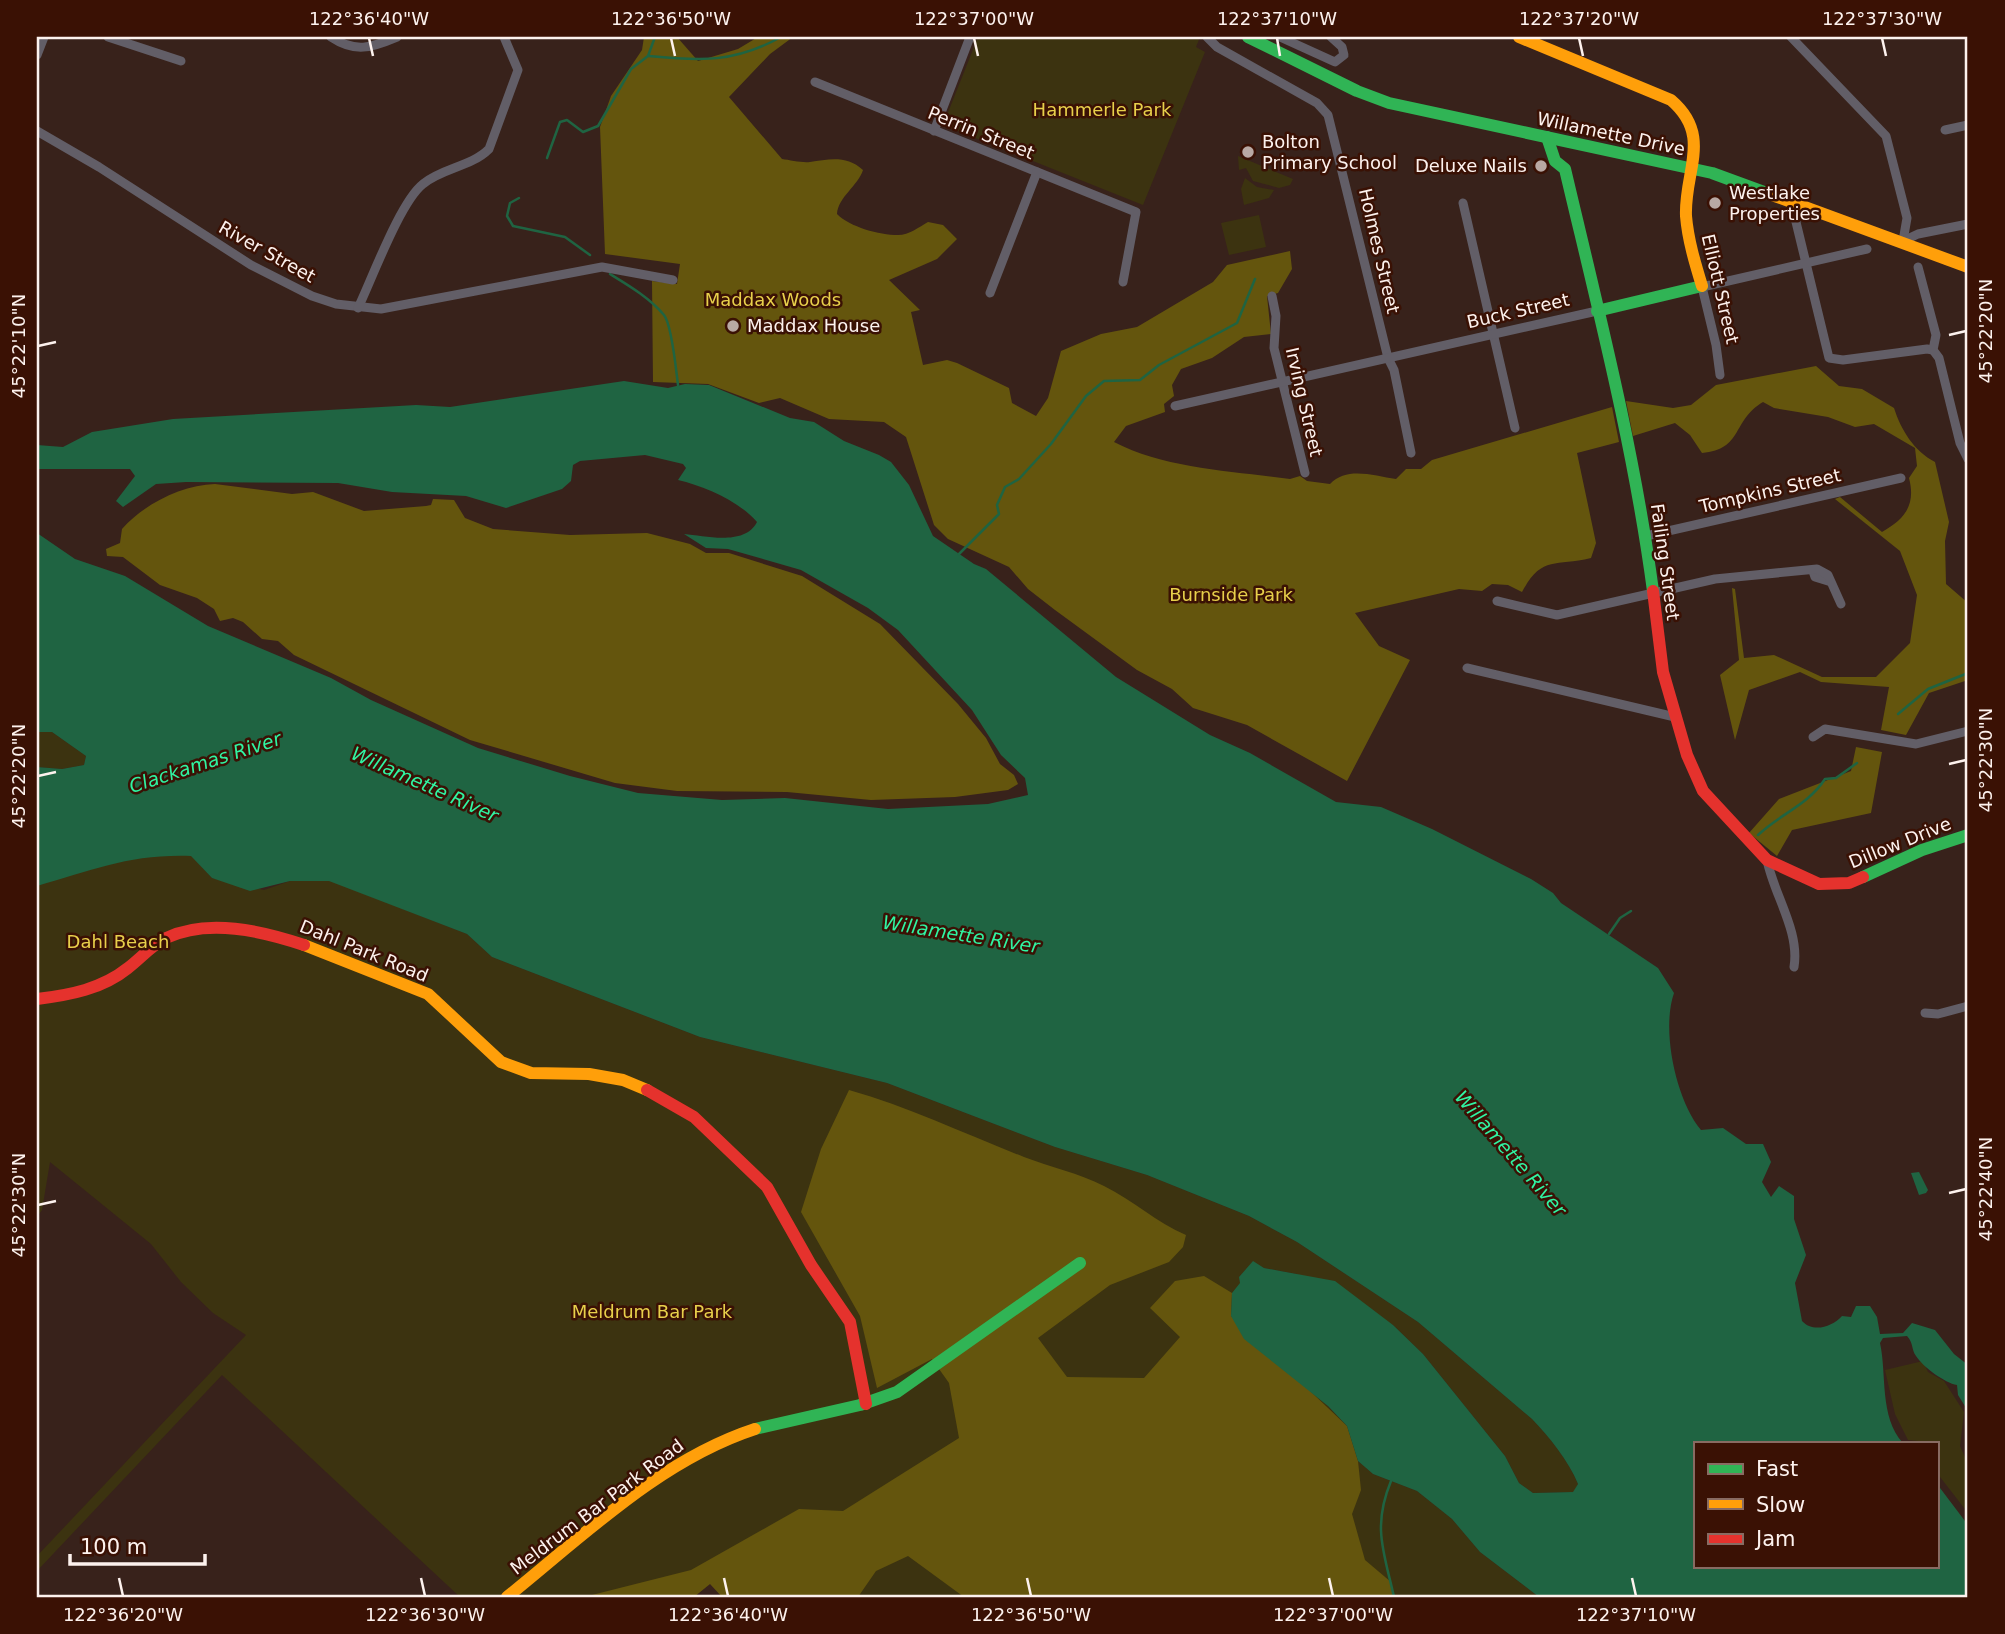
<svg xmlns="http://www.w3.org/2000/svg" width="2005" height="1634" viewBox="0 0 2005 1634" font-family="'DejaVu Sans',sans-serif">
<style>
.green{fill:#3c3310}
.forest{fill:#64550d}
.water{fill:#1f6442}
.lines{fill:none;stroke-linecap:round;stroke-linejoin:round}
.stream{stroke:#1f6442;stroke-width:2.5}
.street{stroke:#625e67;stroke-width:9}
.fast{stroke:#30b455;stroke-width:12}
.slow{stroke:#ff9f0a;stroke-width:12}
.jam{stroke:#e5322d;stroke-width:12}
.ticks{fill:none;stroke:#fdf2ee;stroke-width:2.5}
.poi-dot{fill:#b8a9a4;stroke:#3a1104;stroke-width:2.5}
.labels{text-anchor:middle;stroke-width:5;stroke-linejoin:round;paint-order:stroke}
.park-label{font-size:18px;fill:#e8d04b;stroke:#3a1104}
.street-label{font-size:18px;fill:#fdf2ee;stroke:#3a1104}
.poi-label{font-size:18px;fill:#fdf2ee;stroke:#3a1104;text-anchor:start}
.water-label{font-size:19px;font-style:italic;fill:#30f4a2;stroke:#3a1104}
.neatline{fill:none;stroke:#fdf2ee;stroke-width:2.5}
.ticks-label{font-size:18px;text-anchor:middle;fill:#fdf2ee}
</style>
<rect width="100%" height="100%" fill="#38221b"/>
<g class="green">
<path d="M978,37H1200L1196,47L1205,52L1143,205L943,125Z"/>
<path d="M1238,156L1293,179L1290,185L1279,188L1253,181L1246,168L1239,170Z"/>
<path d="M1245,178L1257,187L1274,190L1269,198L1244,205L1241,189Z"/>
<path d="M1259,215L1266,247L1229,255L1221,223Z"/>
<path d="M37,732H52L86,756L84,765L62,769L37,767Z"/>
<path d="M151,855H191L212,878L264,890L290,881L329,880L467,934L492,957L700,1037L887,1083L1055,1147L1147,1175L1249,1216L1297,1242L1418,1322L1532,1419C1550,1438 1568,1460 1578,1484L1574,1492L1533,1493L1519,1483L1505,1456L1423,1354L1393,1325L1297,1274L1264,1268L1253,1262L1239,1277L1328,1406L1347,1426L1358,1461L1373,1474L1417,1491L1452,1519L1480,1552L1539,1597H723L711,1583L694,1597H460L222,1375L37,1571V1556L246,1335L213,1313L181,1282L151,1244L50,1162L42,1210L37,1217V886L78,871Z"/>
<path d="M1923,1361L1928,1372L1944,1381L1964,1412L1960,1446L1968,1464V1513L1937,1473V1443L1908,1440L1895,1414L1885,1370Z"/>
</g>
<g class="forest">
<path d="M644,37H677L698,61L738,49L758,37H793L770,54L729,97L782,159C790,160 802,163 810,162C829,159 847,155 863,170C858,186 838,197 837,214C850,227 879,235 898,235C909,235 919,227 928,222L943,225L957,239L937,259L889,280L920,310L911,312L923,365L947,360L957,363L1009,388L1012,403L1036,416L1048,398L1061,351L1101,334L1137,327L1213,282L1227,265L1290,251L1292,269L1278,293L1267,296L1271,334L1244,337L1212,358L1181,369L1172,385L1174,396L1164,404L1165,412L1126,426L1114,442C1166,469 1233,471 1290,479L1300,476L1307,481L1330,484C1347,466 1374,476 1396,479L1406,469H1421L1432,460L1612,407L1619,442L1577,453L1596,543L1591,558C1554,567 1542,555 1522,592L1508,585L1492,584L1482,591L1459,589L1355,613L1379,646L1410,660L1347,781L1247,725L1193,708L1172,689L1137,670L1055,610L1028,589L1009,567L948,539L934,525L906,437L884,422L829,419L780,398L759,403L708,384L653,382L652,281L677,284L680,264L605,254L600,127L611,96L642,50Z"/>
<path d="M1816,366L1839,386L1862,389L1894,408C1901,430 1914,451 1935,462L1949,522L1945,541L1946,584L1968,603V680L1929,693L1906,735L1881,730L1889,687L1821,682L1800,672L1749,690L1735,740L1720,675L1739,660L1732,588L1735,589L1744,658L1774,655L1822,677H1876L1910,643L1917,595L1900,551L1835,499L1840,497L1882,532C1905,519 1916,505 1909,478L1917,466L1915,448L1874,424L1855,427L1828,417L1774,408L1763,402C1731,421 1744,449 1702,453L1690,435L1675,423L1633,436L1626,401L1673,408L1691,405L1716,385Z"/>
<path d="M215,484L292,494L313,492L364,511L426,506L431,505L433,499L454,500L465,518L493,529L570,535L647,533L690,544L706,553H729L802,576L880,624L958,704L986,738L1000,764L1014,775L1018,784L1008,790L955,797L871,800L787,792L677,791L615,783L470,740L294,655L278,641L262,639L243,622L233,618L220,621L214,609L197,598L160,585L123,557L107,556L106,549L120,543L122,529C144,504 182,485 215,484Z"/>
<path d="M1856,747L1882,752L1871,813L1792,830L1777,856L1749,833L1779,799L1851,771Z"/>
<path d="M849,1090C909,1107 965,1134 1024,1157C1050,1167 1079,1173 1104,1186C1133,1200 1157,1223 1186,1235L1183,1247L1169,1262L1110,1285L1038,1338L1067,1377L1144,1378L1180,1337L1150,1308L1175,1281L1204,1276L1232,1293L1231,1316L1347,1426L1358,1461L1361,1490L1352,1514L1365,1560L1391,1582L1394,1597H964L908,1556L876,1571L858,1597H722L710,1584L694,1597H584L691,1570L799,1509L843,1511L959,1438L949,1383L932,1359L877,1388L860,1316L801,1212L821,1149Z"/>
</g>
<g class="water">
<path d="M624,381L668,388L685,384L709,385L790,418L814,422L844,441L879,455L891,462L909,485L933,536L974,564L986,569L1116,677L1210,735L1250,753L1336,802L1381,807L1432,829L1531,879L1553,893L1561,903L1658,968L1674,993C1661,1030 1676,1100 1701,1130L1723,1128L1746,1144H1763L1771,1162L1762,1182L1771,1197L1779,1186L1794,1196V1219L1806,1255L1795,1283L1802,1321C1813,1333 1832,1327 1842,1316L1851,1317L1856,1306H1870L1877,1317L1880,1334L1903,1333L1912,1323L1935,1330L1954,1354L1968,1365L1966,1384L1968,1387V1411L1958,1395L1957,1385C1945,1383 1923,1367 1916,1356C1911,1349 1914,1344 1907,1336L1883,1338L1880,1343C1887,1374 1879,1417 1903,1443H1695V1566H1937V1484L1968,1525V1597H1539L1480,1552L1452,1519L1417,1491L1373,1474L1358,1461L1347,1426L1328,1406L1244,1339L1231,1316L1232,1293L1240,1283L1239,1277L1253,1261L1264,1268L1335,1281L1393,1325L1423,1354L1505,1456L1519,1483L1533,1493L1573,1492L1578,1484C1568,1460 1550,1438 1532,1419L1418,1322L1297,1242L1249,1216L1147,1175L1055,1147L887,1083L700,1037L492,957L467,934L329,881H290L250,891L212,878L191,856C129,854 94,870 37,886V767L62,769L84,765L86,756L52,732H37V533L75,559L125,576L208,626L331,678L371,700L478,748L570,776L638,793L722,800L785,798L888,809L988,804L1028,795L1025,778L1001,755L972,710L898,630L868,608L801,570L728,549L706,548L684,534C706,536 745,546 757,522C739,501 704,486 678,480L686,468L683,464L645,455L580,461L573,465L571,481L562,489L506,508L466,496L392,492L338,483L186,482L156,484L123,507L116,501L135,476L130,469H37V445L63,447L92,432L173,419L416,405L450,407Z"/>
<path d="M1919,1172L1928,1190L1926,1193L1919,1195L1911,1173Z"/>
</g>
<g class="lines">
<g class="stream">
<path d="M649,56C701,61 734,63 781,37"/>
<path d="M547,158L560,122L567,120L583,132L598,126L631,69L648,56L655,37"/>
<path d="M519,198L510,203L507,216L513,226L565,237L590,255"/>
<path d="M610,274C628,285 650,298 664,315C672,325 676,370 678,385"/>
<path d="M959,554L999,514L997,505L1005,487L1019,479L1051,444L1086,396L1104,381L1140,380L1159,365L1237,323L1255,279"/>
<path d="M1898,714L1928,689L1968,673"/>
<path d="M1758,835C1780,814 1808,805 1825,779L1836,778L1857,763"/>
<path d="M1609,934L1620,918L1631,911"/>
<path d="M1391,1481C1372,1527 1384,1552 1394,1597"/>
</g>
<g class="street">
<path d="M108,37L181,61"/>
<path d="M331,37C355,53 371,48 397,37"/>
<path d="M1207,37L1217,47L1317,103L1328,115L1388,358L1394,370L1411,453"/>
<path d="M1280,37L1335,62L1344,55L1342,47L1331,37"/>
<path d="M1791,37L1886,136L1907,218L1903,241"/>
<path d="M37,55L44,37"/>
<path d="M815,82L1136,212L1123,282"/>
<path d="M1945,130L1968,125"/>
<path d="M37,131L99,167L251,265L312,296L336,304L381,309L602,267L673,280"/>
<path d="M934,131L970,37"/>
<path d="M1463,203L1515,428"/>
<path d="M1796,222L1829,358L1843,360L1927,349L1933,350"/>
<path d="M1903,241L1918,234L1968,224"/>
<path d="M1918,267L1936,335L1933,350L1939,358L1960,443L1968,459"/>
<path d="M990,293L1037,172"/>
<path d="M1272,296L1276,316L1274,348L1305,473"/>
<path d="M358,308C372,279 400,202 423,184C442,168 471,167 489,149L518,70L504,37"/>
<path d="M1720,375L1716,345L1702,287L1867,249"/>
<path d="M1175,406L1597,311"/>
<path d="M1646,536L1901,478"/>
<path d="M1813,571L1815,577L1828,581"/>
<path d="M1497,601L1557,615L1715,579L1817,569L1828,575L1841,604"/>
<path d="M1467,668L1675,717"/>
<path d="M1813,737L1825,729L1916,744L1968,731"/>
<path d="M1767,860C1774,895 1800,931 1794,967"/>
<path d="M1925,1013L1938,1014L1968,1006"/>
</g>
<g class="fast">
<path d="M1248,37L1357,91L1389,103L1712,173L1772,195"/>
<path d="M1547,137L1555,161L1565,169C1598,309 1634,448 1653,591"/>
<path d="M1597,311L1702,286"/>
<path d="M1863,877L1922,850L1968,835"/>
<path d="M755,1429L860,1405L897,1392L1080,1263"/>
</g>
<g class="slow">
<path d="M1519,37L1671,100C1713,136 1684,171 1686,216C1688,240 1695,263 1702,286"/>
<path d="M1772,195L1968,267"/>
<path d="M304,945L428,994L501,1062L531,1073L589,1074L623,1080L647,1090"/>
<path d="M507,1597C583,1536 660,1460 755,1429"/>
</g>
<g class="jam">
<path d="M1653,591L1663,672L1687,755L1703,791L1767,860L1819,884L1849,883L1863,877"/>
<path d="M37,999C70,995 102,989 128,968C141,958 152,945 166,938C208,918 262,931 304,945"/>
<path d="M647,1090L694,1117L767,1187L811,1265L850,1322L866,1404"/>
</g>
</g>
<path class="ticks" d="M369,38L373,56M671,38L675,56M974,38L978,56M1277,38L1280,56M1579,38L1583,56M1882,38L1886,56M1949,335L1966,331M38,346L56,342M1949,764L1966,760M38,776L56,772M1949,1193L1966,1189M38,1205L56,1201M119,1578L123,1596M421,1578L425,1596M724,1578L728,1596M1027,1578L1031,1596M1329,1578L1333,1596M1632,1578L1636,1596"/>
<g class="poi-dot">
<circle cx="1248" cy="152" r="7"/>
<circle cx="1541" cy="166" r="7"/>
<circle cx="1715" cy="203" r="7"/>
<circle cx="733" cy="326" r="7"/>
</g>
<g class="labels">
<g class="park-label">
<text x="1102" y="116">Hammerle Park</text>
<text x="773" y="306">Maddax Woods</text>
<text x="1231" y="601">Burnside Park</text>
<text x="118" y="948">Dahl Beach</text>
<text x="652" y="1318">Meldrum Bar Park</text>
</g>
<g class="street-label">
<text transform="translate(981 133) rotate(22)" y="6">Perrin Street</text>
<text transform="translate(1611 134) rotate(12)" y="6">Willamette Drive</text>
<text transform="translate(1379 251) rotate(77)" y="6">Holmes Street</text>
<text transform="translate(267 252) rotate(29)" y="6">River Street</text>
<text transform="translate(1720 289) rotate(77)" y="6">Elliott Street</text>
<text transform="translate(1518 311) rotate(-13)" y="6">Buck Street</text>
<text transform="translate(1304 402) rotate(77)" y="6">Irving Street</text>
<text transform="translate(1770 491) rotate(-13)" y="6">Tompkins Street</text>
<text transform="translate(1665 562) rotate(82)" y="6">Failing Street</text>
<text transform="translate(1900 843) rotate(-22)" y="6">Dillow Drive</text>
<text transform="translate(364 951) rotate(22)" y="6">Dahl Park Road</text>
<text transform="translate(597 1507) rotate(-37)" y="6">Meldrum Bar Park Road</text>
</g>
<g class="poi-label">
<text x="1262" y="148">Bolton<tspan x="1262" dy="21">Primary School</tspan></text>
<text x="1527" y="172" text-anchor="end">Deluxe Nails</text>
<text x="1729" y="199">Westlake<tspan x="1729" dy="21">Properties</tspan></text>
<text x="747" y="332">Maddax House</text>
</g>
<g class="water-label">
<text transform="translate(205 762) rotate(-18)" y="7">Clackamas River</text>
<text transform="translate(425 784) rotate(24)" y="7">Willamette River</text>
<text transform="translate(961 934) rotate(9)" y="7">Willamette River</text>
<text transform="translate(1511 1153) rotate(49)" y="7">Willamette River</text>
</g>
</g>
<rect width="2005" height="1634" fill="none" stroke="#3a1104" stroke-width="77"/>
<rect x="1694" y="1442" width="245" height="126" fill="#3a1104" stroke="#886b62" stroke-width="2"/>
<rect x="1708" y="1464" width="35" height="10" fill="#30b455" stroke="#886b62" stroke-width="2"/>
<text x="1756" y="1476" font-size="21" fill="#fdf2ee">Fast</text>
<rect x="1708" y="1499" width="35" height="10" fill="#ff9f0a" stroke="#886b62" stroke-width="2"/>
<text x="1756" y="1512" font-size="21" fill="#fdf2ee">Slow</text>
<rect x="1708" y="1534" width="35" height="10" fill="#e5322d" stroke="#886b62" stroke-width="2"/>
<text x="1756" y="1546" font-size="21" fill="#fdf2ee">Jam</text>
<path d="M70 1554v10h135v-10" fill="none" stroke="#fdf2ee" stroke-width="3.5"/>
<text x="80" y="1554" font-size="21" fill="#fdf2ee" stroke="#3a1104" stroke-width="5" paint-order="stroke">100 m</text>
<rect x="38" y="38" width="1928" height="1558" class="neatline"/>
<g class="ticks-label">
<text x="369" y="25">122°36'40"W</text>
<text x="671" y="25">122°36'50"W</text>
<text x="974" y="25">122°37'00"W</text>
<text x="1277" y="25">122°37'10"W</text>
<text x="1579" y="25">122°37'20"W</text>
<text x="1882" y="25">122°37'30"W</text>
<text transform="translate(1986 331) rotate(-90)" y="6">45°22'20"N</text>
<text transform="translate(19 346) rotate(-90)" y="6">45°22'10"N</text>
<text transform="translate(1986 760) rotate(-90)" y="6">45°22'30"N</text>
<text transform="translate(19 776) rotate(-90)" y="6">45°22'20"N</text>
<text transform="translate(1986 1189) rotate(-90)" y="6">45°22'40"N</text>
<text transform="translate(19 1205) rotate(-90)" y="6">45°22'30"N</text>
<text x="123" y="1621">122°36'20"W</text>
<text x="425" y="1621">122°36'30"W</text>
<text x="728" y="1621">122°36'40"W</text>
<text x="1031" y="1621">122°36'50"W</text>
<text x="1333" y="1621">122°37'00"W</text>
<text x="1636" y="1621">122°37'10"W</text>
</g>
</svg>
